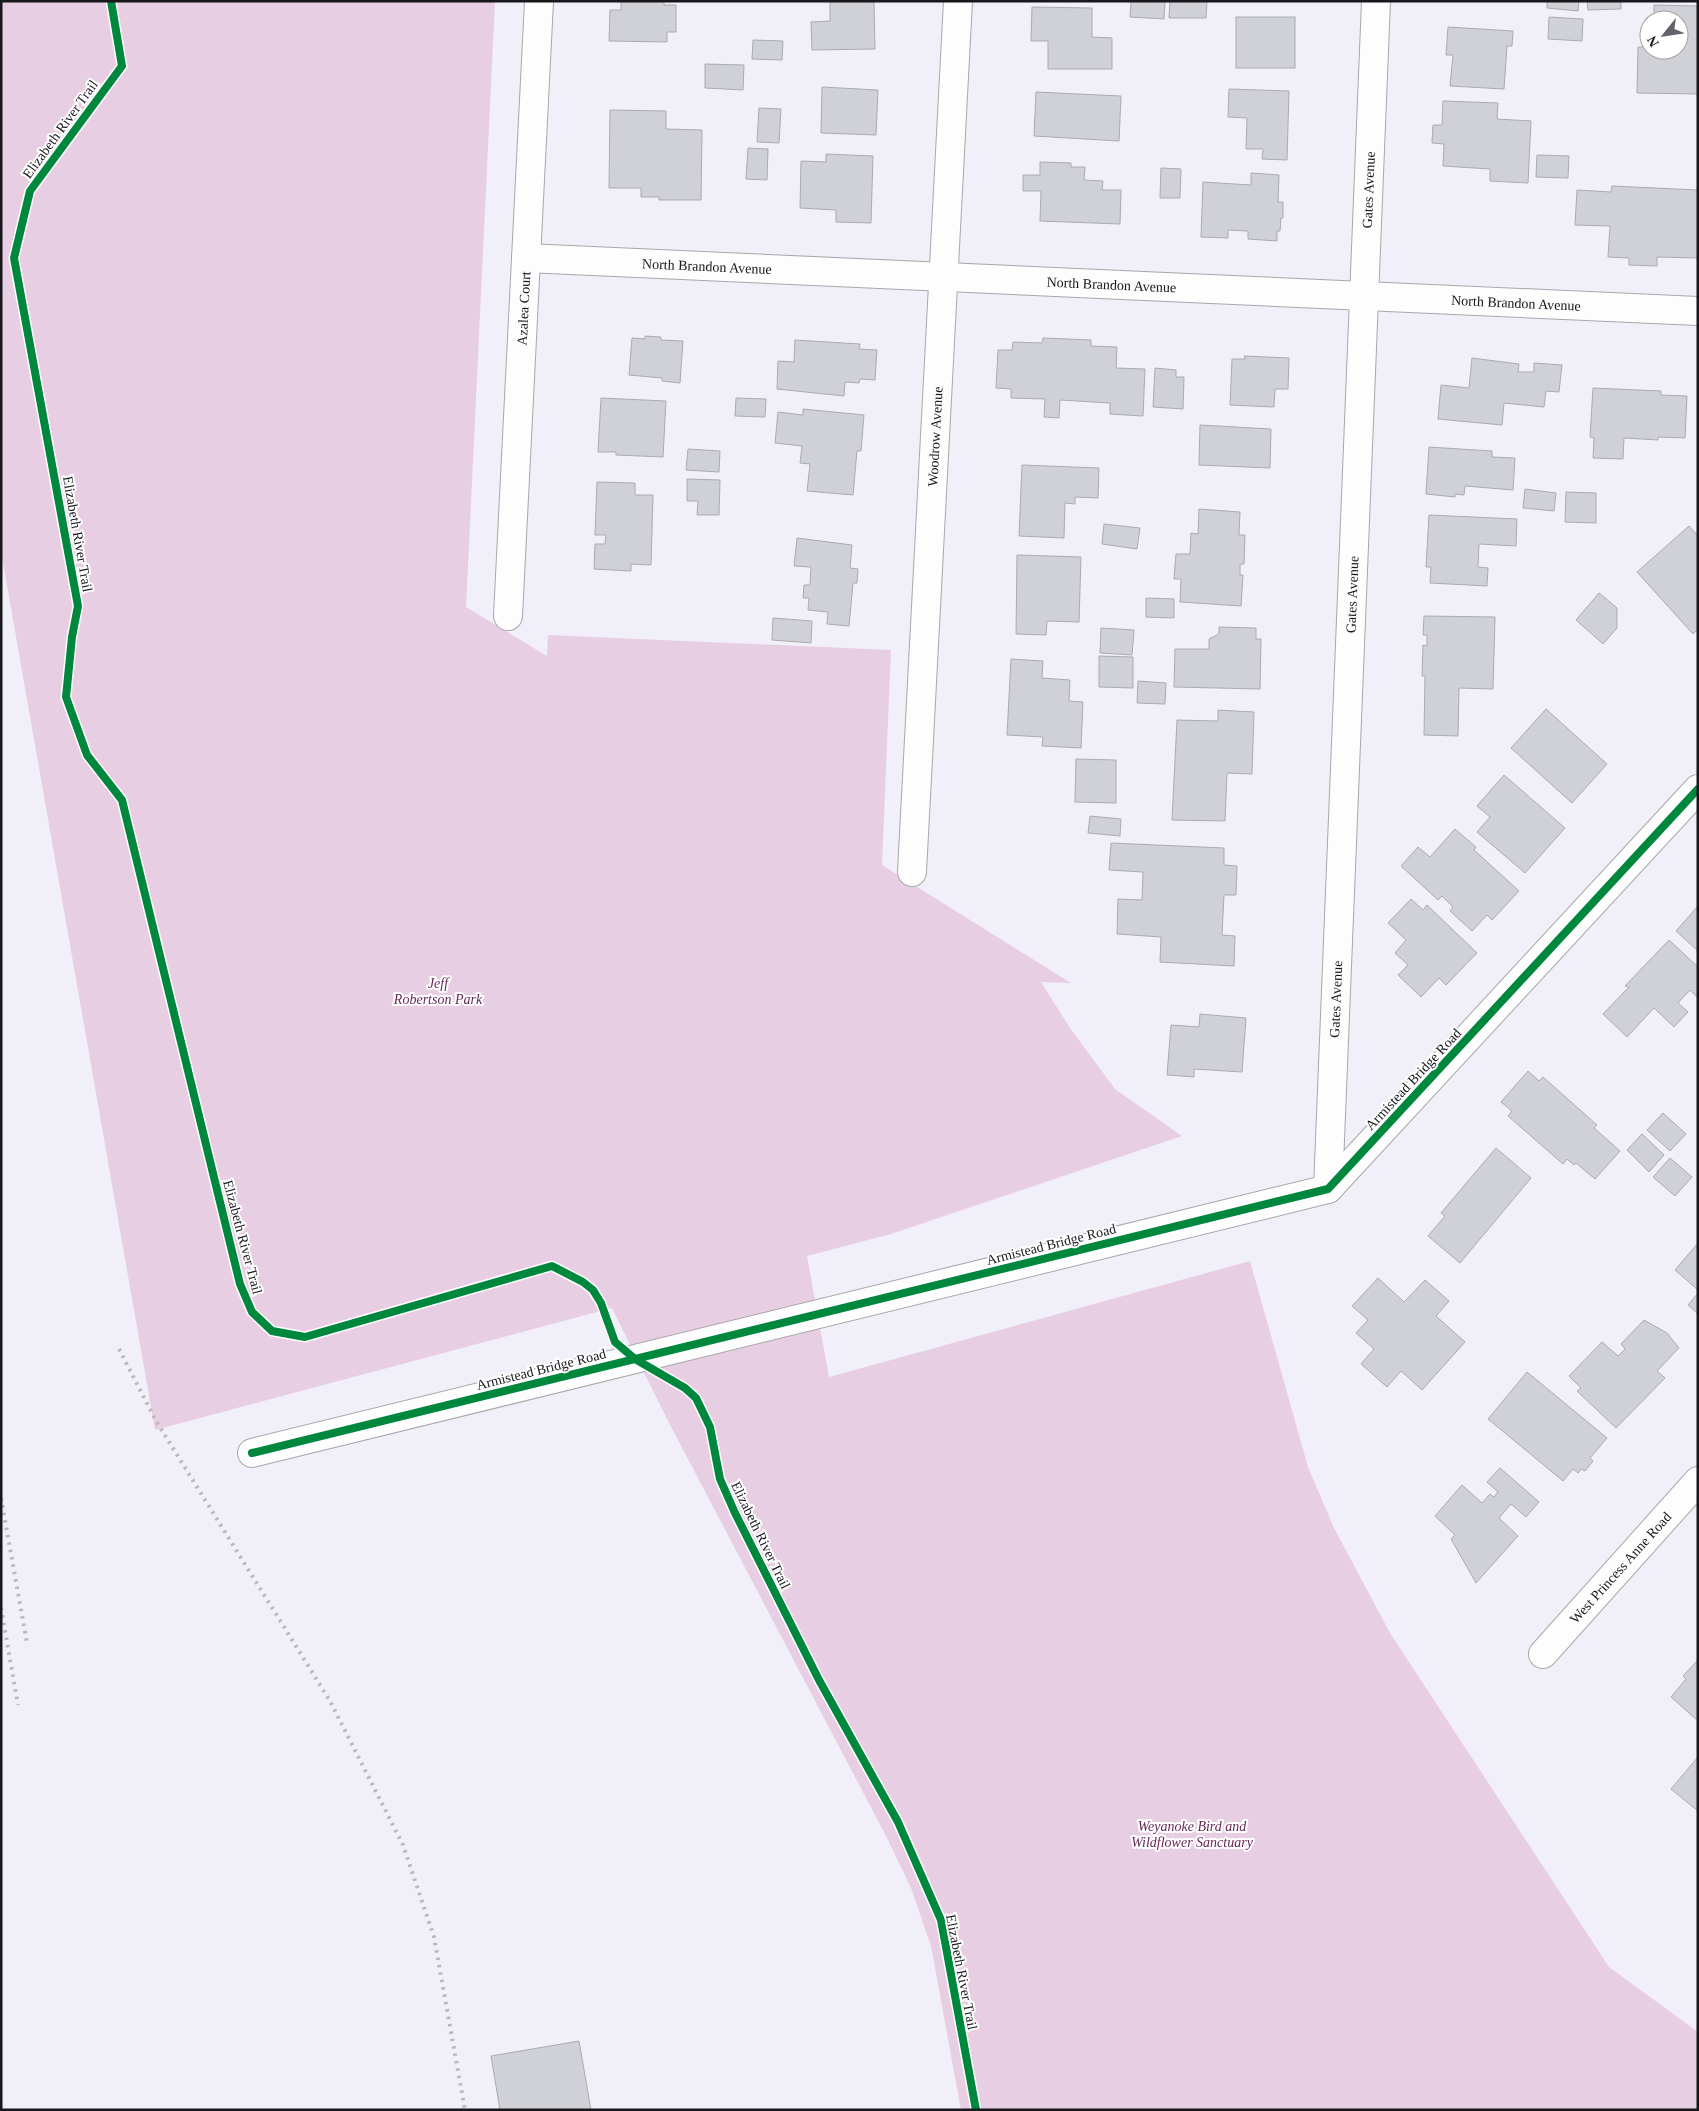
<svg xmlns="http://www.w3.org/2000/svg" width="1699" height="2111" viewBox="0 0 1699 2111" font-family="Georgia,serif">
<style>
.green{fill:#e8cee3}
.building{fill:#cfd1d6;stroke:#aaabb0}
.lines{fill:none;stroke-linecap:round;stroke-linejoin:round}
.minor-casing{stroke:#a8a7ad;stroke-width:30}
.minor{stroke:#fdfdfe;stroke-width:28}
.rail{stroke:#b9b9bb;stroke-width:4;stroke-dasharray:2.5 5;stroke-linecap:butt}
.cycleway-casing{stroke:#fff;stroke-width:11}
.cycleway{stroke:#00873e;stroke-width:8}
.labels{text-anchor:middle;stroke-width:4;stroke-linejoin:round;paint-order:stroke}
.street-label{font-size:14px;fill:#17171c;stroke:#fff}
.park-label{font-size:14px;font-style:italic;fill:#662855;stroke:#fff}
</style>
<rect width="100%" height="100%" fill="#f1f0f8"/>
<path class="green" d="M1,1H495L466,607L547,656L548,635L891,650L882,865L1071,983L1041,982L1070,1028L1115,1089L1182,1136L891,1234L807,1256L829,1377L1250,1261L1308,1467L1334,1528L1390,1633L1609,1967L1698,2032V2110H961L931,1946L911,1888L886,1836L668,1421L612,1308L155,1430L1,551Z"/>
<g class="building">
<path d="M621,1H664V5H676V32H667V42L609,41L610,10H621Z"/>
<path d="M840,1L874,2L875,49L812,50L811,22L830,21V2Z"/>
<path d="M1131,1H1165L1164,19L1130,17Z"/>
<path d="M1170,1H1207L1206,18H1169Z"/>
<path d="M1547,1H1579L1578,11L1547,8Z"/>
<path d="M1587,1H1621V9L1588,10Z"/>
<path d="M1654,5L1698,6V94L1637,93L1638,47H1645L1646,22H1649V50H1679V20H1654Z"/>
<path d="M1032,7L1092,8V37L1112,38V69H1048V41H1031Z"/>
<rect x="1236" y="17" width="59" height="51"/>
<path d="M1549,17L1583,19L1582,41L1548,39Z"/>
<path d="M1448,27L1513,31L1512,46H1507L1504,89L1450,86L1453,55H1446Z"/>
<path d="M753,40L783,41L782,60L752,59Z"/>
<path d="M705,64L744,65L743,90L705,88Z"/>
<path d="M822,87L878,90L876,135L821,133Z"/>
<path d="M1229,89L1289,91L1287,160L1262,159L1263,149H1246L1247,118L1228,117Z"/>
<path d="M1036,92L1121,96L1119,141L1034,136Z"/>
<path d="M1443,101L1498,103L1497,119L1531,121L1528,183L1490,181V169L1443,166L1444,144L1432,143L1433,125H1442Z"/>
<path d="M759,108L781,109L779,143L757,142Z"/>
<path d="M610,110L666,111V129L702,130L701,200H659V197H641V188H609Z"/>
<path d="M748,148L768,149L767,180L746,179Z"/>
<path d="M826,154L873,156L871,223L836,222V210L800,208L801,161L826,162Z"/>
<path d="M1537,155L1569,156L1568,178L1536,177Z"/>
<path d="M1040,162L1071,163V167H1085L1084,180L1103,181L1102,190H1121L1120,224L1040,221L1041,191H1023V175H1040Z"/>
<path d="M1161,168L1181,169L1180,198H1160Z"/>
<path d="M1251,173L1279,175L1278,202H1283V218H1281L1280,231H1277V241L1248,239V231L1228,230V238L1201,237L1203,182L1251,185Z"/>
<path d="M1612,186L1698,190V258L1657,257V266L1629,265V258L1608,257L1610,226L1575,225L1577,190L1611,192Z"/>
<path d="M645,336L661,337V340L683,341L680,383L662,381V378L629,375L632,338L645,339Z"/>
<path d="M1043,338L1091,340V346L1117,347L1116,368L1145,369L1143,416L1110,414V403L1060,400L1059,418L1044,417L1045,399L1011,398V389L996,388L998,350H1012L1013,342L1042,343Z"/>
<path d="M795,340L860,344L859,349L877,350L875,380L860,379L859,383L845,382L844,396L777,389L778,361L794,362Z"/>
<path d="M1244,356L1289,358L1288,389H1275L1274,407L1230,405L1232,359H1245Z"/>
<path d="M1472,358L1519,364L1518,372H1534V363L1562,365L1559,392L1546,391L1544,407L1504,403L1502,425L1438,419L1441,385L1469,388Z"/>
<path d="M1155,368L1176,370V377H1184L1183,409L1153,407Z"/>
<path d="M1593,388L1661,391V395L1687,396L1685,438L1658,437V440L1624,438L1623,459L1593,458L1594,438L1590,437Z"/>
<path d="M601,398L666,401L663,457L616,455V452H598Z"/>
<path d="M736,398L766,399L765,417L735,416Z"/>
<path d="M803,409L864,415L861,451H857L853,495L807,491L810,464L800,463L802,446L775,443L778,412L803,415Z"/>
<path d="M1200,425L1271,429L1270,468L1199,465Z"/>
<path d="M1429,447L1492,451V457L1515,458L1513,490L1465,486L1464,495L1455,494V497L1426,494Z"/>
<path d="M688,449L720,451L719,472L686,470Z"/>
<path d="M1022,465L1099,468L1098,498L1075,497V504L1065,503L1064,538L1019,536Z"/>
<path d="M687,479L720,480L719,515H697L698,501H687Z"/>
<path d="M597,482L635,483V495H653L651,565L631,564V571L594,569L595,544H605L606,535H595Z"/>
<path d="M1525,489L1556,493L1554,511L1523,508Z"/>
<path d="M1566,492L1596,493V523L1565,522Z"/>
<path d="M1199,509L1240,512L1239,535H1245L1244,564H1240V575H1243L1241,606L1180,602L1181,579H1174L1176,554H1190L1191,533L1198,534Z"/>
<path d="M1429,515L1517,519L1516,546L1479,544L1478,567L1488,568L1487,586L1430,583L1431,567H1426Z"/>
<path d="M1104,524L1140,528L1137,549L1102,544Z"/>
<path d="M1689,526L1698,536V629L1693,634L1637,572Z"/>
<path d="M797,538L852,545L850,568L858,569L857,583H853L849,626L827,624L828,612L808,610L809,598H803L804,585H810L811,567L794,566Z"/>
<path d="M1017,555L1081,557L1079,622L1047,621L1046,635L1016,634Z"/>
<path d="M1599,593L1617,608V628L1603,644L1576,620Z"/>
<path d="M1146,598L1174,599V618L1146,617Z"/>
<path d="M1424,616L1495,617L1493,689L1459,688L1458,736L1424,735L1425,676H1422L1423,645L1427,646V635H1423Z"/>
<path d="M773,618L812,621L811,643L772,640Z"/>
<path d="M1219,627L1256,628V639H1261L1260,689L1174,687L1175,649H1209V639L1219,634Z"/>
<path d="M1101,628L1134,630L1132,655L1100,653Z"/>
<path d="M1099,656L1133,657V688L1099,687Z"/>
<path d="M1011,659L1043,661L1042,678L1070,680L1069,701L1083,702L1081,748L1042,746L1043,737L1007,735Z"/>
<path d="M1138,681L1166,683L1165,704L1137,703Z"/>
<path d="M1546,709L1607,764L1572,803L1511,748Z"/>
<path d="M1218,710L1254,712L1252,774L1227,773L1225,821L1172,820L1177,720L1218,721Z"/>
<path d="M1076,759L1116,760V803L1075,802Z"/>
<path d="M1504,775L1565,828L1525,873L1477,832L1490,817L1477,806Z"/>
<path d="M1090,816L1121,819L1120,836L1088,833Z"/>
<path d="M1455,829L1476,847L1474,850L1519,891L1492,920L1487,915L1472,931L1450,911L1453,907L1442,896L1438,900L1401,866L1418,847L1430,857Z"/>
<path d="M1111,843L1224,848V865L1237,866L1236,895H1224L1222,935L1235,936L1234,966L1160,962L1161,937L1117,934L1118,899L1142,900L1143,872L1109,870Z"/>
<path d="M1411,899L1423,910L1427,905L1477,953L1446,985L1439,978L1421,997L1398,975L1408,965L1395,953L1406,940L1388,923Z"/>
<path d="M1698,906V951L1676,931Z"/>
<path d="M1669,940L1698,967V998L1690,990L1678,1003L1688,1012L1674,1027L1654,1008L1627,1037L1603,1014L1629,987L1625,986Z"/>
<path d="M1200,1014L1246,1018L1242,1072L1194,1069V1077L1167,1075L1171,1025L1199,1027Z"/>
<path d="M1528,1071L1539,1081L1543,1077L1597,1125L1594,1128L1620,1151L1595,1179L1576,1163L1574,1165L1567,1159L1563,1164L1508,1116L1512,1111L1501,1102Z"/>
<path d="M1663,1113L1686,1134L1670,1151L1647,1130Z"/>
<path d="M1642,1134L1664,1155L1649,1172L1627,1150Z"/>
<path d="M1496,1148L1531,1178L1460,1263L1428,1236L1445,1216L1441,1213Z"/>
<path d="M1670,1158L1692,1177L1675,1196L1653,1177Z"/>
<path d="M1698,1243V1290L1675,1270Z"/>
<path d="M1378,1278L1404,1302L1425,1280L1449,1301L1436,1316L1465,1342L1422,1390L1401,1371L1387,1387L1361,1364L1374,1349L1356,1333L1368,1320L1352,1306Z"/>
<path d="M1698,1293V1314L1688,1305Z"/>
<path d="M1644,1320L1667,1333L1679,1348L1657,1371L1665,1378L1616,1428L1577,1391L1581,1388L1569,1376L1602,1342L1618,1356L1625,1349L1621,1344Z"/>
<path d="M1527,1372L1607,1438L1590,1458L1593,1461L1585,1471L1581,1469L1578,1473L1573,1469L1563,1481L1488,1419Z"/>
<path d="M1500,1468L1539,1502L1526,1517L1511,1504L1499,1518L1518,1536L1476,1583L1451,1539L1455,1535L1435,1516L1462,1485L1482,1503L1490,1494L1494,1497L1498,1492L1487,1482Z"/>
<path d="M1698,1660V1721L1671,1697L1686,1679L1683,1676Z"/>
<path d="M1698,1757V1811L1671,1789Z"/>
<path d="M579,2041L591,2110H500L491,2056Z"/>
</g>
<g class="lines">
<defs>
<g id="minor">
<path id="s1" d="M526,258L1698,311"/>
<path id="s2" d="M508,616L539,1"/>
<path id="s3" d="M912,872L958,1"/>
<path id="s4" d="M1328,1189L1376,1"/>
<path d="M252,1453L1328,1189L1698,789"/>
<path id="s5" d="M1543,1654L1698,1481"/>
</g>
</defs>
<use href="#minor" class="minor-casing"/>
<use href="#minor" class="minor"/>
<g class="rail">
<path d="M119,1349L156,1421L330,1701L403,1845L434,1937L465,2110"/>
<path d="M1,1498L27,1643"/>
<path d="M1,1608L18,1705"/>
</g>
<defs>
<g id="cycleway">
<path d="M111,1L122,66L30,191L14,258L78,606L72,637L66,697L87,755L122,800L240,1284L252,1312L272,1331L305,1337L552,1266L583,1282L593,1290L601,1303L615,1342L635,1359L685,1388L696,1398L710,1427L720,1479L735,1513L819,1680L898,1822L941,1920L976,2110"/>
<path d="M252,1453L1328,1189L1698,789"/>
</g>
</defs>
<use href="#cycleway" class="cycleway-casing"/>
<use href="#cycleway" class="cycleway"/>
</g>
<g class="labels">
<g class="street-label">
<text transform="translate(60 129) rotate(-54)" y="5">Elizabeth River Trail</text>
<text dy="5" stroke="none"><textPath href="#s4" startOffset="1000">Gates Avenue</textPath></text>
<text dy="5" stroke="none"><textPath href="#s1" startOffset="181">North Brandon Avenue</textPath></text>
<text dy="5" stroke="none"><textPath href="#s1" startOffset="586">North Brandon Avenue</textPath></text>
<text dy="5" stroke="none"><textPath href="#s1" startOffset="991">North Brandon Avenue</textPath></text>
<text dy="5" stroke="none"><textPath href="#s2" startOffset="308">Azalea Court</textPath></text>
<text dy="5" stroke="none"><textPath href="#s3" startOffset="436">Woodrow Avenue</textPath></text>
<text transform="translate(78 534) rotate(80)" y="5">Elizabeth River Trail</text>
<text dy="5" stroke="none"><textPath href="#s4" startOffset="595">Gates Avenue</textPath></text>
<text dy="5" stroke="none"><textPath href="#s4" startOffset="190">Gates Avenue</textPath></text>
<text transform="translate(1413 1079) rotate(-47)" y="5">Armistead Bridge Road</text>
<text transform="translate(243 1237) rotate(75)" y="5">Elizabeth River Trail</text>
<text transform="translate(1051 1244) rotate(-14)" y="5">Armistead Bridge Road</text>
<text transform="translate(541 1369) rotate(-14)" y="5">Armistead Bridge Road</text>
<text transform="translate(761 1535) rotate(64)" y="5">Elizabeth River Trail</text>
<text dy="5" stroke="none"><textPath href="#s5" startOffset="116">West Princess Anne Road</textPath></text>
<text transform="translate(962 1972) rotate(79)" y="5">Elizabeth River Trail</text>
</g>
<g class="park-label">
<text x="438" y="988">Jeff<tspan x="438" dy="16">Robertson Park</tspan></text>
<text x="1192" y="1831">Weyanoke Bird and<tspan x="1192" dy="16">Wildflower Sanctuary</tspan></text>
</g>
</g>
<rect width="1699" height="2111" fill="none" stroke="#17171c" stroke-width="5"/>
<g transform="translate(1664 35) rotate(240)"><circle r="24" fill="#ffffff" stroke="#a2a2a4"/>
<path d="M0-4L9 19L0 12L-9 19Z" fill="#636369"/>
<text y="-8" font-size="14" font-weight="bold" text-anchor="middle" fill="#17171c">N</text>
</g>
</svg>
